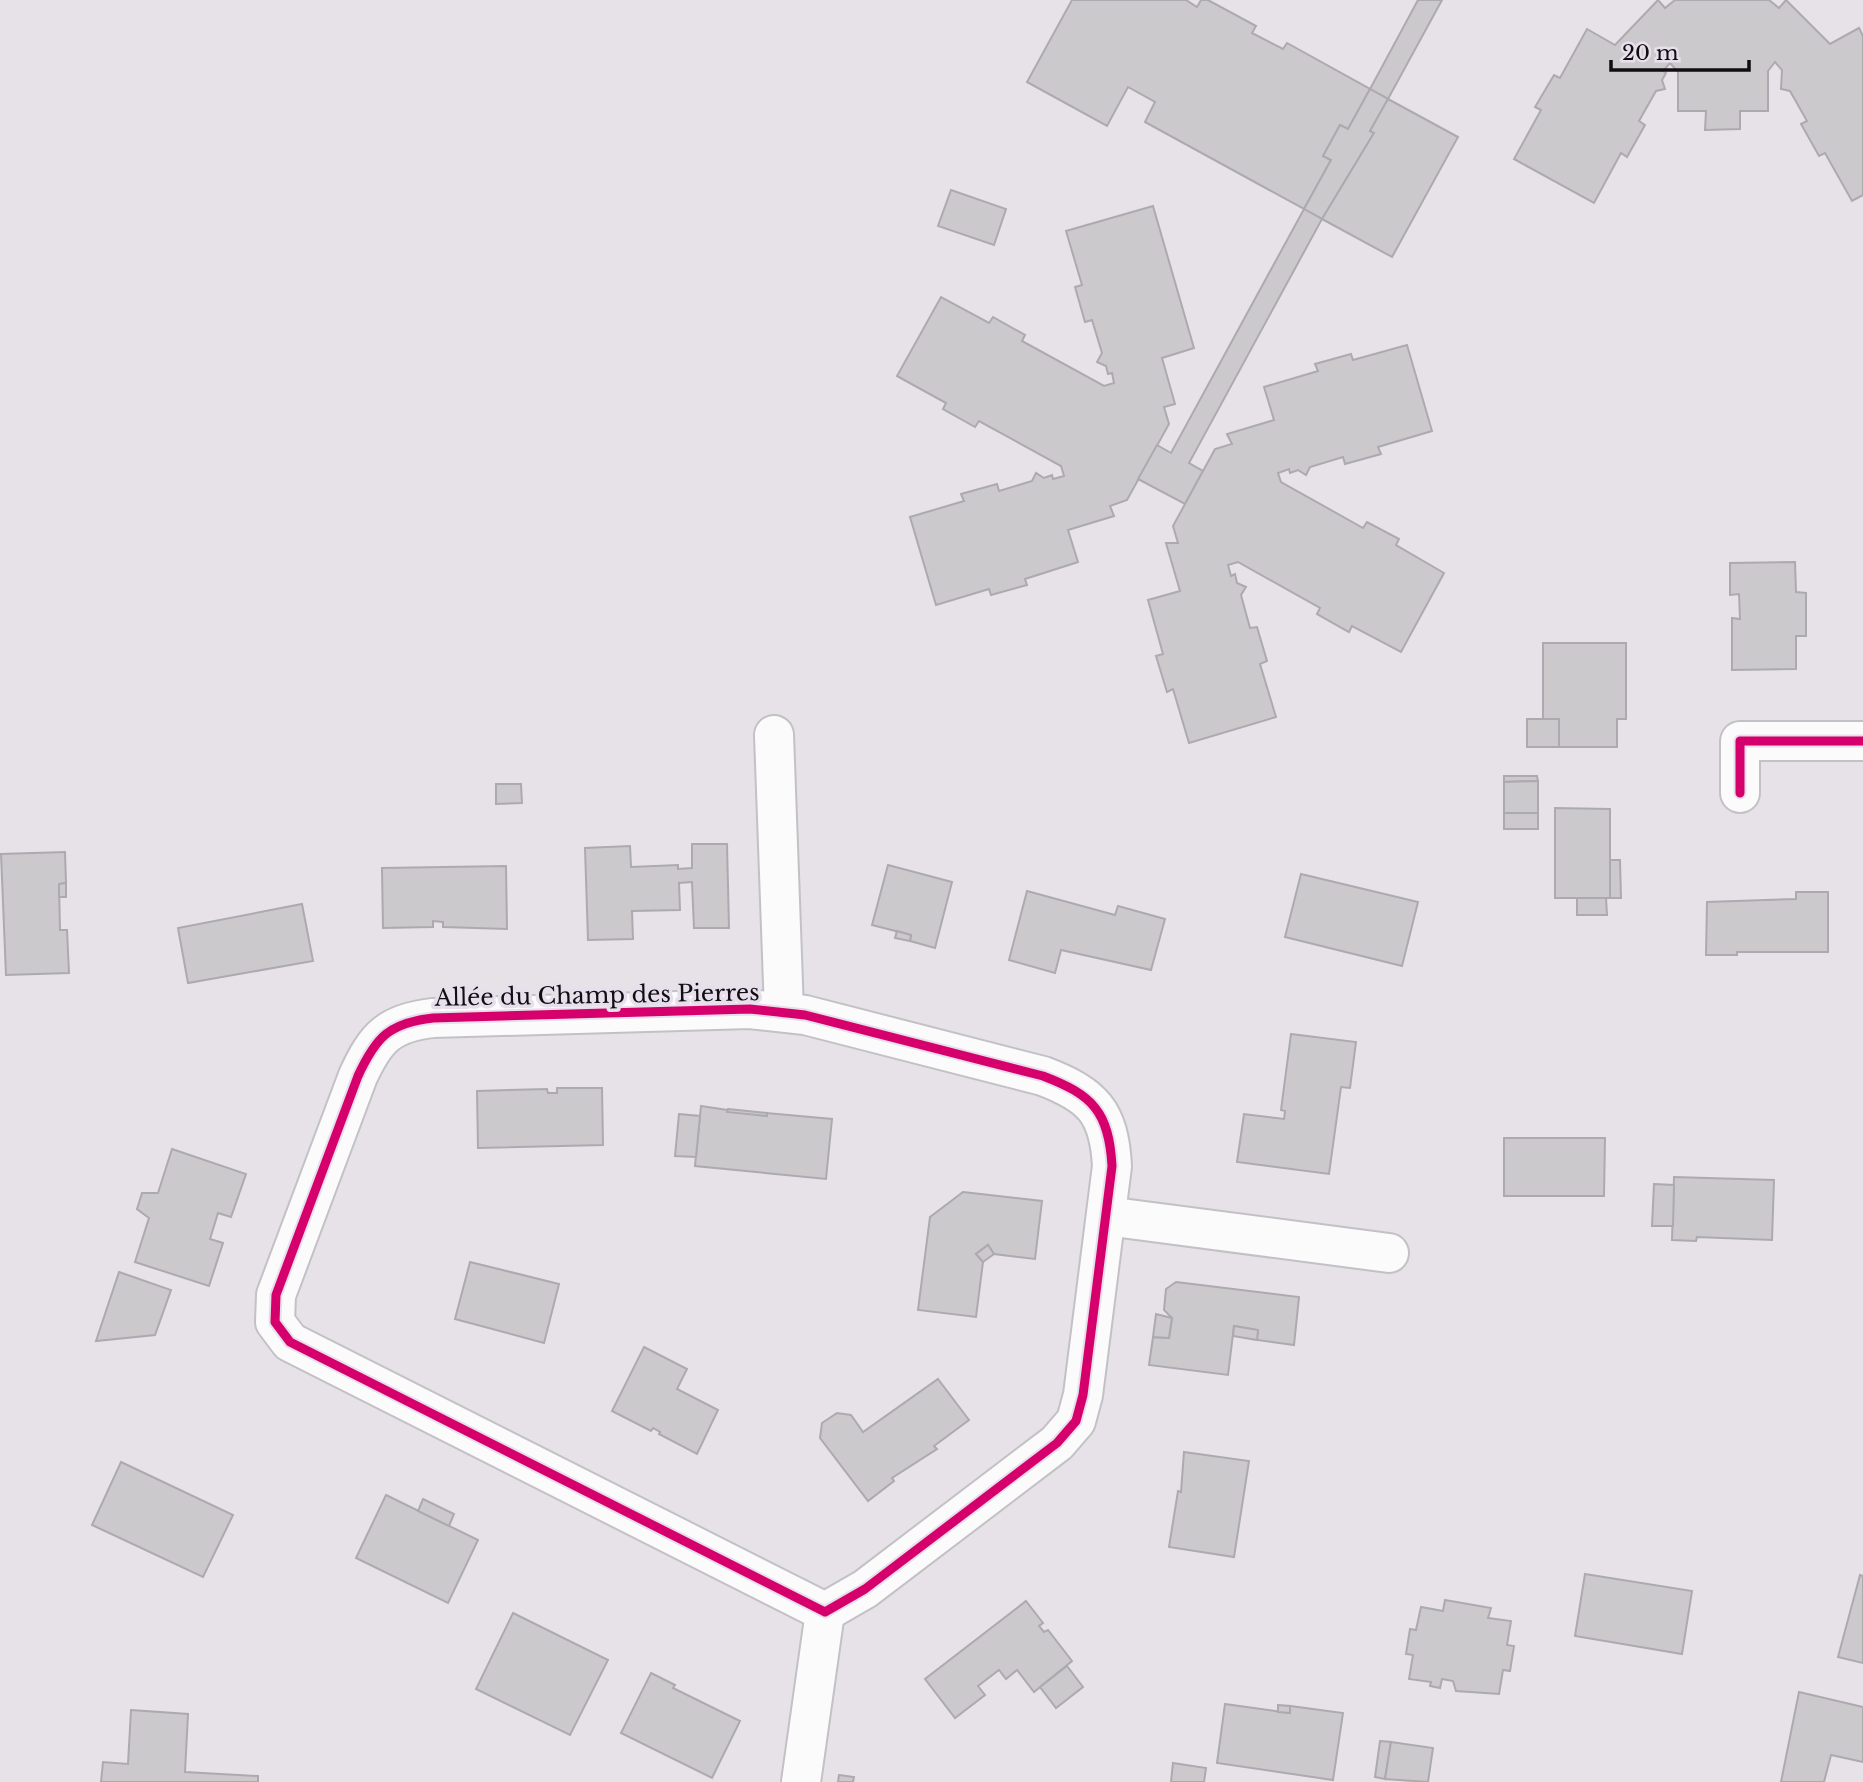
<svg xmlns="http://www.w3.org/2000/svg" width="1863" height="1782" viewBox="0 0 1863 1782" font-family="'Libre Baskerville',serif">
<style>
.building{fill:#ccc9cd;stroke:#adaaaf;stroke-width:2}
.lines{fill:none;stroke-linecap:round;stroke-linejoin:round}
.minor-casing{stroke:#c3c1c5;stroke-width:42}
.minor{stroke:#fbfbfc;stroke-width:38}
.cycleway-casing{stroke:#e7dfeb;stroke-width:13}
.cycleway{stroke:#d6006c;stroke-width:9}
.labels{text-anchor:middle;stroke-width:7;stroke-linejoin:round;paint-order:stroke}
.street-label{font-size:23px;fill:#110e12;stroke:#e7dfeb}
</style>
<rect width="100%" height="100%" fill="#e6e2e8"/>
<g class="building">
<path d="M1072,0H1186L1197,7L1201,0H1208L1256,26L1252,33L1283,49L1287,43L1370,89L1348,129L1340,125L1323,156L1331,160L1304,209L1145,122L1155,102L1128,87L1107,126L1027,82Z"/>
<path d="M1418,0H1442L1388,99L1370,89Z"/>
<path d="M1658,0L1665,8L1675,0H1769L1779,8L1786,0L1830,44L1859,28L1863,36V195L1852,201L1825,153L1819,156L1801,124L1807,121L1790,91L1781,89L1782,70L1775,62L1768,71V111H1740V129L1705,130L1706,111H1678V72L1670,63L1663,71L1666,73L1662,80L1665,89L1656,91L1639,121L1645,125L1627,157L1621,153L1594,203L1514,159L1541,110L1535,107L1554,75L1560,78L1587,29L1615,45Z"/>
<path d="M1370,89L1388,99L1370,131L1374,133L1322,219L1304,209L1331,160L1323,156L1340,125L1348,129Z"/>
<path d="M1388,99L1458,137L1392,257L1322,219L1374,133L1370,131Z"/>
<path d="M951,190L1006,209L994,245L938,226Z"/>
<path d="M1153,206L1194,348L1162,358L1175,404L1164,407L1169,424L1127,500L1110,506L1114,516L1068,530L1078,562L1025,579L1027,585L991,595L989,589L936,605L910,517L964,501L961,494L997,484L999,491L1032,481L1036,473L1044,478L1052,475L1053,479L1064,476L1061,466L979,421L975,427L943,409L946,403L897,376L941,297L989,323L993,317L1025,335L1022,341L1104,386L1114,383L1112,373L1108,374L1106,366L1097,362L1102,353L1092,320L1085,322L1075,287L1082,285L1066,231Z"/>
<path d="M1304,209L1322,219L1189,463L1203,471L1185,504L1138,479L1157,445L1171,453Z"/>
<path d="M1407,345L1432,431L1378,447L1381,454L1345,464L1343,457L1310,467L1306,475L1298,470L1290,473L1289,469L1278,473L1281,482L1363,528L1367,522L1399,539L1396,545L1444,573L1401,652L1352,626L1349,632L1317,614L1320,608L1238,562L1228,565L1231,576L1235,574L1237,583L1246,587L1241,595L1250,628L1257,627L1267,661L1260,664L1276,717L1189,743L1173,689L1167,692L1156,656L1163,654L1148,600L1180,591L1166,543H1178L1173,526L1215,449L1232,444L1227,434L1274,420L1264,387L1318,371L1315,364L1351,354L1353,360Z"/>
<path d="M1795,562L1796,592L1806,593V636H1796V669L1732,670V618L1740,619L1739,594L1730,595V563Z"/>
<path d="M1543,643H1626V719H1617V747H1559V719H1543Z"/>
<rect x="1527" y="719" width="32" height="28"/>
<path d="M1504,776H1537L1538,781L1504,782Z"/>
<path d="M1538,781V813H1504V782Z"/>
<path d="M496,784H521L522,803L496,804Z"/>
<path d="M1555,808L1610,809V898H1555Z"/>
<rect x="1504" y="813" width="34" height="16"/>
<path d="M692,844H727L729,928H694L692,882L679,883L680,910L632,911L633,939L588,940L585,848L630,846L631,867L678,865V869L692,868Z"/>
<path d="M65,852L66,883L59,884L60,930H67L69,973L6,975L1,854Z"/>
<path d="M1610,860H1620L1621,898H1610Z"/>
<path d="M888,865L952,882L935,948L910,941L911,935L872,925Z"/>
<path d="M506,866L507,929L443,927V922L433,921V927L383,928L382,868Z"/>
<path d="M1301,874L1418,902L1402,966L1285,937Z"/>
<path d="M66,883V897H59V884Z"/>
<path d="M1027,891L1115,915L1118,906L1165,919L1151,970L1061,950L1055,973L1009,960Z"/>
<path d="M1796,892H1828V952H1737V955H1706L1707,902L1796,899Z"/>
<path d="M1577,898H1606L1607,915H1577Z"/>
<path d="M302,904L313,961L188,983L178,928Z"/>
<path d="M897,931L911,935L910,941L895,938Z"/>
<path d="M1291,1034L1356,1042L1350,1088L1341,1087L1329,1174L1237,1162L1244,1114L1284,1119L1285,1111L1281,1110Z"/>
<path d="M557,1088H602L603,1145L478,1148L477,1091L547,1089L548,1093H557Z"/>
<path d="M701,1106L767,1116V1113L832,1119L826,1179L695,1166Z"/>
<path d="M728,1109L767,1113V1116L727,1112Z"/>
<path d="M679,1114L700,1116L696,1157L675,1156Z"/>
<path d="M1504,1138H1605L1604,1196H1504Z"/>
<path d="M172,1149L246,1174L231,1217L218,1213L210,1239L223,1243L209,1286L135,1262L149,1218L137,1209L142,1193H158Z"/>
<path d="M1674,1177L1774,1180L1772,1240L1697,1237L1696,1241L1672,1240Z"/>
<path d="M1654,1184L1674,1185L1673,1226H1652Z"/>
<path d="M963,1192L1042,1201L1035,1259L994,1254L988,1245L976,1254L983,1262L976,1317L918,1310L930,1217Z"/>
<path d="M988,1245L994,1254L983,1262L976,1254Z"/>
<path d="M470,1262L559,1284L544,1343L455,1319Z"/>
<path d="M119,1272L171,1290L155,1335L96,1341Z"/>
<path d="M1176,1282L1299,1297L1294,1345L1257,1340L1258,1330L1234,1326L1228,1375L1149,1365L1153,1337L1169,1338L1172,1318L1164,1310L1166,1289Z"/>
<path d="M1156,1314L1172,1318L1169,1338L1153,1337Z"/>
<path d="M1234,1326L1258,1330L1257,1340L1233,1336Z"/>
<path d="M644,1347L687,1369L677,1389L718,1410L697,1454L659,1434L660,1432L653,1428L651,1431L612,1411Z"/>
<path d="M938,1379L969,1420L934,1446L937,1449L892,1478L894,1481L868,1501L820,1438L822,1423L837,1413L851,1415L863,1432Z"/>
<path d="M1184,1452L1249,1461L1234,1557L1169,1547L1178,1491L1181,1492Z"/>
<path d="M121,1462L233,1515L203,1577L92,1525Z"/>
<path d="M386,1495L478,1540L448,1603L356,1558Z"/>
<path d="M423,1499L454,1514L449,1526L418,1511Z"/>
<path d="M1585,1574L1692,1591L1682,1654L1575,1636Z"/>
<path d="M1860,1575L1863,1576V1663L1838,1657Z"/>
<path d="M1445,1600L1491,1608L1488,1618L1511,1621L1507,1645L1514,1646L1510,1671L1503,1670L1499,1694L1456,1691L1453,1681L1442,1679L1440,1688L1430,1686L1431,1682L1409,1679L1413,1655L1406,1654L1410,1629L1416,1630L1421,1607L1443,1611Z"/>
<path d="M1026,1601L1043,1623L1039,1626L1044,1632L1048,1630L1072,1661L1034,1692L1017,1670L1006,1679L999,1670L978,1686L985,1695L955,1718L925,1679Z"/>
<path d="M513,1613L608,1660L570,1735L476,1689Z"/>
<path d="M1067,1666L1083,1687L1056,1708L1040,1687Z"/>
<path d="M651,1673L675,1685L673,1688L740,1721L712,1778L621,1733Z"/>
<path d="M1799,1692L1863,1707V1762L1831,1755L1824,1782H1781Z"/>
<path d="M1225,1704L1290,1713V1706L1343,1713L1333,1780L1217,1763Z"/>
<path d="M1278,1705L1290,1706V1713L1278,1712Z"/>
<path d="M131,1710L188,1714L185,1772L258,1776V1782H101L103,1762L128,1764Z"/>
<path d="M1380,1741L1391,1742L1385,1779L1375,1777Z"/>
<path d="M1391,1742L1433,1748L1428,1782L1385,1779Z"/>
<path d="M1173,1763L1206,1768L1204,1782H1171Z"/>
<path d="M839,1775L854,1777L853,1782H838Z"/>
</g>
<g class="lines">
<defs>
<g id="minor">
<path d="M774,735L784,1011"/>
<path d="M1740,793V741H1863"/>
<path d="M750,1009L805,1015L1043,1076C1093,1095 1109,1112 1112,1166L1083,1395L1076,1421L1057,1443L865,1589L825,1612L290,1342L275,1322L276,1295L358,1076C376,1037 389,1023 433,1018Z"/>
<path d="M1106,1216L1389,1253"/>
<path d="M801,1782L825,1612"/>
</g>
</defs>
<use href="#minor" class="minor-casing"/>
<use href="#minor" class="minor"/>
<defs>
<g id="cycleway">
<path d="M1740,793V741H1863"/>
<path d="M750,1009L805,1015L1043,1076C1093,1095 1109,1112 1112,1166L1083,1395L1076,1421L1057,1443L865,1589L825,1612L290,1342L275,1322L276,1295L358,1076C376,1037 389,1023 433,1018Z"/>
</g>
</defs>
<use href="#cycleway" class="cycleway-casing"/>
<use href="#cycleway" class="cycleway"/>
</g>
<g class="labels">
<g class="street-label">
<text transform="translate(597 995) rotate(-1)" y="8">Allée du Champ des Pierres</text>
</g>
</g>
<path d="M1611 60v10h138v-10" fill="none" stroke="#110e12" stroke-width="3.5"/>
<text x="1622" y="60" font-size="21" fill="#110e12" stroke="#e7dfeb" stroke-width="5" paint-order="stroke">20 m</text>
</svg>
